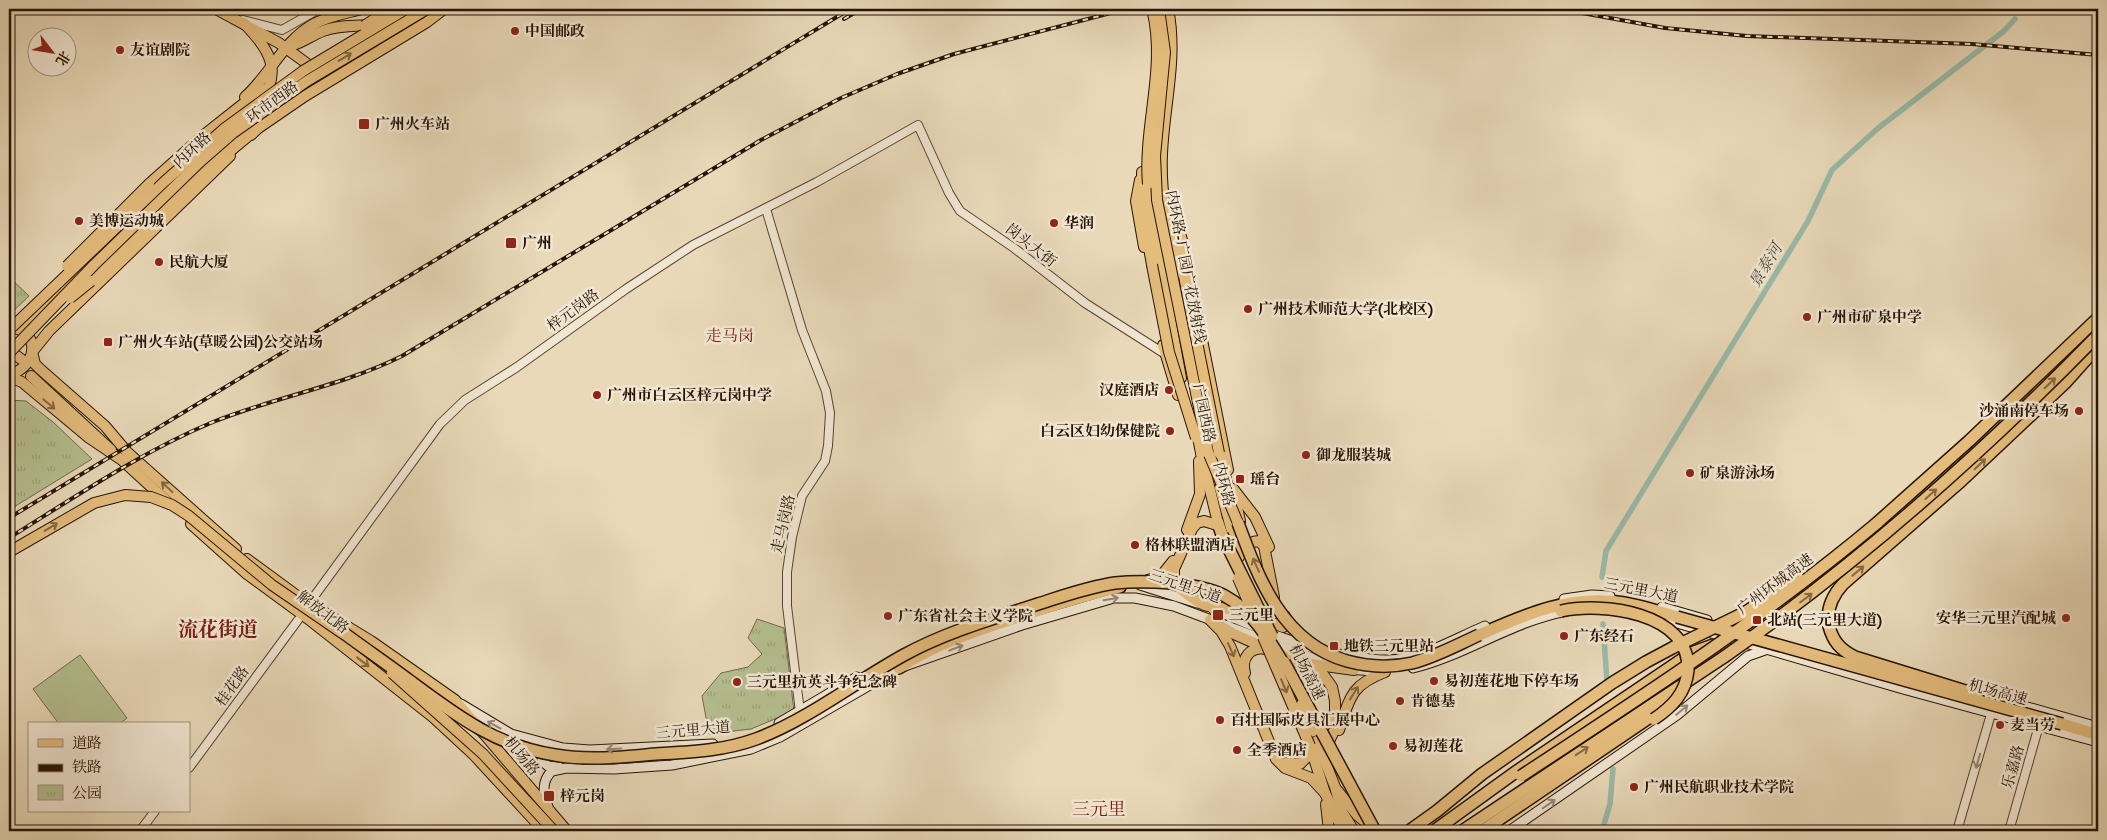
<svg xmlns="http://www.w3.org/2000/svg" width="2107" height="840" viewBox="0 0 2107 840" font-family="'IM FELL DW Pica','Noto Serif SC',serif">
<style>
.grass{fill:#b5bf90;stroke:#6e694a}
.park{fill:url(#park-tufts);stroke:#6e694a}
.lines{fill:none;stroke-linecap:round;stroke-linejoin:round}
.canal{stroke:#99bba9;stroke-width:5.5}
.primary-tunnel{stroke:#ccbb9e;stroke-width:10;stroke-dasharray:10 5;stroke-linecap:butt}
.tertiary-casing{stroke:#574431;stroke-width:10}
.secondary-casing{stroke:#261304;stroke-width:11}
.primary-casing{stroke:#261304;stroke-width:12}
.trunk-casing{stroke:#261304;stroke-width:12}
.motorway-casing{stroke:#261304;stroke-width:14}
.tertiary{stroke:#f1e6d2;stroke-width:8}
.secondary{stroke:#f1e6d2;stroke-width:9}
.primary{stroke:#e4bc7c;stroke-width:10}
.trunk{stroke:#e4bc7c;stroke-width:10}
.motorway{stroke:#e4bc7c;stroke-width:11}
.rail-casing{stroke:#261304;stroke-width:4}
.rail{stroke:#f1e6d2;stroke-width:2;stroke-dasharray:5.5;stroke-linecap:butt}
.primary-bridge-casing{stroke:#261304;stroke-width:12;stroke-linecap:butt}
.trunk-bridge-casing{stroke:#261304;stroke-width:12;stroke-linecap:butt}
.motorway-bridge-casing{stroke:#261304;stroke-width:14;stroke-linecap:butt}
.primary-bridge{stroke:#e4bc7c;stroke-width:10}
.trunk-bridge{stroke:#e4bc7c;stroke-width:10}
.motorway-bridge{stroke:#e4bc7c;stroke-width:11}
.oneway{stroke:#856840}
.oneway2{stroke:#968775}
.poi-dot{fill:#8f2418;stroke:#f1e6d2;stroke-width:2}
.labels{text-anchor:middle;stroke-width:5;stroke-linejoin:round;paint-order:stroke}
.poi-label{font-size:15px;font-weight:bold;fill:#261304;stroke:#f1e6d2;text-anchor:start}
.street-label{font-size:15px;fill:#261304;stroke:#f1e6d2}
.water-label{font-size:16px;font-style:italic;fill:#4e4e3e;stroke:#f1e6d2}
.neighbourhood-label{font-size:16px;fill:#7a1f14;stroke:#f1e6d2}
.quarter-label{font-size:18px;fill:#7a1f14;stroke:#f1e6d2}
.district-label{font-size:20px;font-weight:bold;fill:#7a1f14;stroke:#f1e6d2}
</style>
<defs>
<pattern id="park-tufts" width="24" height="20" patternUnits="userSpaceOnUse" patternTransform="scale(1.25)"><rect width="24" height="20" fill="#b5bf90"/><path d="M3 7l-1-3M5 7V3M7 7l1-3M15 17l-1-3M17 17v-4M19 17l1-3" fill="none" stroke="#9ca37b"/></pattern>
</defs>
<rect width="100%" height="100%" fill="#e9d9b9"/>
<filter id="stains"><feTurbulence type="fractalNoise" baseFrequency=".004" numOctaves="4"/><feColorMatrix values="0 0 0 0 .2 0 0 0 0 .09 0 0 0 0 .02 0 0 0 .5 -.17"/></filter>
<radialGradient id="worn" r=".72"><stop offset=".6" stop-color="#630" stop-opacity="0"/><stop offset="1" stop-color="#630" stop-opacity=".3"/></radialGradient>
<path class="grass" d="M80,655L127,718L119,724H59L33,689Z"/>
<g class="park">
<path d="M9,277L29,296L9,315Z"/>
<path d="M9,400L26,401L53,422L92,459L9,510Z"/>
<path d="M757,619L784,628L794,711L751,729L709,734L702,696L721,673L748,667L762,654L748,638Z"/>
</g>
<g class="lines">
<g class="canal">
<path d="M1602,577L1606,551L1808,221L1832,170L1877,129L2004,31L2015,19"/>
<path d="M1603,624L1607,682"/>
<path d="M1602,831L1610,804L1613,769"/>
</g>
<path class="primary-tunnel" d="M21,359L35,372"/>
<defs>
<g id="tertiary">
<path d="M243,20L282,30L319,9"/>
<path d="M766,209L802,330L826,391L830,413L828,446L825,461L802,496L792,537L787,572V606L800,712"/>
<path d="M313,598L440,424L465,400L517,367L626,289L693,245L817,182L918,125L949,193L960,211L1014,248L1085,303L1165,354"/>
<path d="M189,768L298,620"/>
<path d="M140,831L155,811"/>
<path d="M1957,831L1991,714"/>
<path d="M2009,831L2040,722"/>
</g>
<g id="secondary">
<path d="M1140,585L1197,603"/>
<path d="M1564,599L1592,595L1610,596"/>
<path d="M1662,607L1707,620"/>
<path d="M1213,609L1272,634L1315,649"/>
<path d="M1670,621L1903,689L2098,742"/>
<path d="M1338,654C1354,656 1371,661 1388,660C1422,659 1454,639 1485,626"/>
<path d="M1413,668C1466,655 1512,621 1567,611"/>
<path d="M1349,669L1385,672"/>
<path d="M1971,691L2098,727"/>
<path d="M461,704L511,734L563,748L590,750L713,744"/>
<path d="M779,723L857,677"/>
<path d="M545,749L542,755V761L548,766L559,767"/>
<path d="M548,807C543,794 541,781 552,771L566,768L614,769L672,765L751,749L780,737L899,668L1022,625L1114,598H1135L1174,606L1326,663"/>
<path d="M1509,831L1677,715L1748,656L1765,650"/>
</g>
<g id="primary">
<path d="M216,9L279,43L317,71"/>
<path d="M1168,9C1178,58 1164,105 1162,154C1160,194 1169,234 1177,273"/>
<path d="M244,23C268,49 284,69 260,103"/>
<path d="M287,47C301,44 310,36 323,31C338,25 355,26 371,25"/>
<path d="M245,97C270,75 283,41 314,24C328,16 347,13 362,9"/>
<path d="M251,135L257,129L305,96L427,22L444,9"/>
<path d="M1140,180L1136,201L1144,247"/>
<path d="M1145,181L1181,378"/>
<path d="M171,198L238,137L254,130"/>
<path d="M1169,212L1178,227L1182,240L1228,470"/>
<path d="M135,218L186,169"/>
<path d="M20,330L96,256"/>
<path d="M1163,345L1178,395"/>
<path d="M9,350L21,359"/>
<path d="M32,352L49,331L230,156"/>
<path d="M31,376L111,450"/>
<path d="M1220,488L1239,557"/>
<path d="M1233,489L1240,521"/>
<path d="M1234,490L1255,517L1269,547"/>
<path d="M1217,525L1204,521L1197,523L1192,529L1174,569V581C1179,589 1200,605 1208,606C1222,609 1234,608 1247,613"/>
<path d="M1187,530L1200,494L1199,461"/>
<path d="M1242,552C1246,546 1252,541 1259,541L1264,546L1274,597"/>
<path d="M1148,580L1161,576L1173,561"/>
<path d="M1261,619L1283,627L1288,623L1285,616"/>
<path d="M1210,620L1221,631L1230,646L1276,759L1285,768L1311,778L1325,793"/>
<path d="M1219,625L1234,634L1322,673L1332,687L1335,701V729L1328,743L1322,745L1318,743"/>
<path d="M1311,664L1354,670"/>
<path d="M1245,673C1241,658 1250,646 1266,649"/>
<path d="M1339,730C1350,697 1351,685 1385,672"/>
<path d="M1317,741L1335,787L1342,812L1354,831"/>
<path d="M1310,746L1325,793L1343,831"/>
<path d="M1286,763L1300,764L1306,758L1310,746"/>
<path d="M1337,790L1357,815L1373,828"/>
<path d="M1326,804L1329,831"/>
</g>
<g id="trunk">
<path d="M1142,172V208L1152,265"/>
<path d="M149,184L204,135L262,89"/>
<path d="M1166,208L1178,244L1187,292"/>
<path d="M91,281L206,171L257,129"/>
<path d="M9,327C41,330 39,366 9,375"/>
<path d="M32,352L35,364L40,369L105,426L127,452L236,549"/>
<path d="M9,377L22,382L88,437L122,460L170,504"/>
<path d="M1201,453L1218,523"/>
<path d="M1219,453L1231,498"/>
<path d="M191,524L247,574L311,621L433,717L473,754L544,831"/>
<path d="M247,559L296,595L371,641L455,700L567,831"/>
</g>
<g id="motorway">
<path d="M1218,523L1222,535"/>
<path d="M1877,523L1969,441L2098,318"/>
<path d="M1829,626C1826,610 1832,596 1843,584L1961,481L2065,383L2098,346"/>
<path d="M1479,635C1526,614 1572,594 1624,603C1642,606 1660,612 1677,617"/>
<path d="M899,668C934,645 972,632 1012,619C1048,607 1083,596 1120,587"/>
<path d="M2062,724L2098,735"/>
<path d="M1409,831L1437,811L1482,774L1612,683L1646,662L1674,647"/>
<path d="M1434,831L1517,771L1678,662L1694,652L1713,645"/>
<path d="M1462,831L1724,657"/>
<path d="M1482,831L1659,711"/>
</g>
</defs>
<use href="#tertiary" class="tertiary-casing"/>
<use href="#secondary" class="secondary-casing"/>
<use href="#primary" class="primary-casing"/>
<use href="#trunk" class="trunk-casing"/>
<use href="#motorway" class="motorway-casing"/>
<use href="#tertiary" class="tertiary"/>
<use href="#secondary" class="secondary"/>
<use href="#primary" class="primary"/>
<use href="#trunk" class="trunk"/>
<use href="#motorway" class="motorway"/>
<defs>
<g id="rail">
<path d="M1560,9L1665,28L1747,36L1972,44L2098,55"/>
<path d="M844,19L861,9"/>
<path d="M9,518L850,9"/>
<path d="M9,538C75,497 141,452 213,422C275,397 342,386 402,356L761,140L841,98L897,74L954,54L1126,9"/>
<path d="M9,824L21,831"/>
</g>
</defs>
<use href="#rail" class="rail-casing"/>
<use href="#rail" class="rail"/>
<defs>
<g id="primary-bridge">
<path d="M1238,578L1256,620"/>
<path d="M1263,637L1310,746"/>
<path d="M1302,704L1313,731"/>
</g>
<g id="trunk-bridge">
<path d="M1159,9L1165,52L1155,156L1157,200L1208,452L1238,523"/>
<path d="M364,26L390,9"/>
<path d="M1148,184C1143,126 1167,67 1152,9"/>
<path d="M1152,265L1169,352L1196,438"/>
<path d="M67,266L149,184"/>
<path d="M1187,292L1219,453"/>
<path d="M70,298L91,281"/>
<path d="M9,330L164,182L225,128L303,71L406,9"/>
<path d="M9,353L94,265L201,161L233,133L307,81L427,9"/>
<path d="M1197,432L1201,453"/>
<path d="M9,552L94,503L125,495L151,497L172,505L189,516L272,585L342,633"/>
<path d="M392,673L483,754L554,831"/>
</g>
<g id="motorway-bridge">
<path d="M1238,523C1259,580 1283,643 1347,661C1369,667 1390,668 1412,663C1435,657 1457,645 1479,635"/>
<path d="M1222,535L1272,636"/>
<path d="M1561,611C1602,602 1690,612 1688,670C1686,693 1672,707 1654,719"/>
<path d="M1677,617L2062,724"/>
<path d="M1829,626C1833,642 1841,650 1855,657L1975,694"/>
<path d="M337,628C361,646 386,663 410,681C457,716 496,746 555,755C589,761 622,757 656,754C690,752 723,751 756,739C807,720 855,682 904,655C946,632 992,619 1038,604C1063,596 1088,587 1115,583C1143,580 1200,582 1225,596C1253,611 1270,641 1286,668"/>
<path d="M1674,647L1744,613L1798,578"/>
<path d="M1724,657C1859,563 1983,453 2098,335"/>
<path d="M1284,662L1375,831"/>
<path d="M1521,776C1643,696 1765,617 1877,523"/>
</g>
</defs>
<use href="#primary-bridge" class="primary-bridge-casing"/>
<use href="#trunk-bridge" class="trunk-bridge-casing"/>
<use href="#motorway-bridge" class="motorway-bridge-casing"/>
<use href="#primary-bridge" class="primary-bridge"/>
<use href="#trunk-bridge" class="trunk-bridge"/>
<use href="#motorway-bridge" class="motorway-bridge"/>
</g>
<defs><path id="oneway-shaft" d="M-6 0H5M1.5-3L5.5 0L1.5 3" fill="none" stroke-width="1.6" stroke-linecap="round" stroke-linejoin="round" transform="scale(1.25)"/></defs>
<g class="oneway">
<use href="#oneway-shaft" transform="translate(345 57) rotate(-31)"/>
<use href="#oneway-shaft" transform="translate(2050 383) rotate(-44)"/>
<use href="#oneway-shaft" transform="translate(49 404) rotate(40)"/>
<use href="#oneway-shaft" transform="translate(1980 464) rotate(-44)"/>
<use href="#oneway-shaft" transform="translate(167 487) rotate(-137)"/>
<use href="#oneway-shaft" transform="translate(1931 494) rotate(-42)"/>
<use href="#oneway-shaft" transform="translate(51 527) rotate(-31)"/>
<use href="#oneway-shaft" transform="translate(1256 565) rotate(-114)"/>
<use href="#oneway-shaft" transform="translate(1858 571) rotate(-40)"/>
<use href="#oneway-shaft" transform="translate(1806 598) rotate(-37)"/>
<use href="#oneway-shaft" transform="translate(1231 650) rotate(66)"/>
<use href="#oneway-shaft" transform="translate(363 662) rotate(38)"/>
<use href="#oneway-shaft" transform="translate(1284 686) rotate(67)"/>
<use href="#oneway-shaft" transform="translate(1354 693) rotate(-58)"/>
<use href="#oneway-shaft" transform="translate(1582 751) rotate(-33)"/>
</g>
<g class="oneway2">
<use href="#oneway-shaft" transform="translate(1111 599) rotate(-9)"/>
<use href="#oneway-shaft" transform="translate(956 648) rotate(-21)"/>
<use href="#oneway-shaft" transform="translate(1682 710) rotate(-40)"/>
<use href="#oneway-shaft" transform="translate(494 725) rotate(-151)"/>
<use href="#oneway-shaft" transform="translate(614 749) rotate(177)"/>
<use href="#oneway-shaft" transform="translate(1978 761) rotate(106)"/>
<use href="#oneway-shaft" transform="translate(1549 804) rotate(-35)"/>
</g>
<g class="poi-dot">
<circle cx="515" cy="31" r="5"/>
<circle cx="120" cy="50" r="5"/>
<rect x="358" y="118" width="12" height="12" rx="2.5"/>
<circle cx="79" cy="221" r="5"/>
<circle cx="1054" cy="223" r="5"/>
<rect x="505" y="237" width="12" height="12" rx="2.5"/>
<circle cx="159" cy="262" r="5"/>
<circle cx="1248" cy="309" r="5"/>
<circle cx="1807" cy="317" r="5"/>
<rect x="103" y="337" width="10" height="10" rx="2.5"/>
<circle cx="1169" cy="390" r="5"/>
<circle cx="597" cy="395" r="5"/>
<circle cx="2079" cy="411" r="5"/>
<circle cx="1170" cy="431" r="5"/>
<circle cx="1306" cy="455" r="5"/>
<circle cx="1690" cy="473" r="5"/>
<rect x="1235" y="474" width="10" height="10" rx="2.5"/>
<circle cx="1135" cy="545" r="5"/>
<rect x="1212" y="609" width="12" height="12" rx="2.5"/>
<circle cx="888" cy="616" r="5"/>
<circle cx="2066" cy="618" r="5"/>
<rect x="1752" y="615" width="10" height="10" rx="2.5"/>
<circle cx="1564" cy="636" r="5"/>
<rect x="1329" y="641" width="10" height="10" rx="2.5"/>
<circle cx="1434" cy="681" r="5"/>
<circle cx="737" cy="682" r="5"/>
<circle cx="1400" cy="701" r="5"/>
<circle cx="1220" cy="720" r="5"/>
<circle cx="2000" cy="725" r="5"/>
<circle cx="1393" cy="746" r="5"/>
<circle cx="1237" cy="750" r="5"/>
<circle cx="1634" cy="787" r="5"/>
<rect x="543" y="790" width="12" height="12" rx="2.5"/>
</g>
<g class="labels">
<g class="poi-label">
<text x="525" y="36">中国邮政</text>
<text x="130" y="55">友谊剧院</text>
<text x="375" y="129">广州火车站</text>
<text x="89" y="226">美博运动城</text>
<text x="1064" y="228">华润</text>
<text x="522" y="248">广州</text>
<text x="169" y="267">民航大厦</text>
<text x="1258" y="314">广州技术师范大学(北校区)</text>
<text x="1817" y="322">广州市矿泉中学</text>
<text x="118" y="347">广州火车站(草暖公园)公交站场</text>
<text x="1159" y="395" text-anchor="end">汉庭酒店</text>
<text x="607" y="400">广州市白云区梓元岗中学</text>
<text x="2069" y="416" text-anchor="end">沙涌南停车场</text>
<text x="1160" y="436" text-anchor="end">白云区妇幼保健院</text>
<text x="1316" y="460">御龙服装城</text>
<text x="1700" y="478">矿泉游泳场</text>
<text x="1250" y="484">瑶台</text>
<text x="1145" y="550">格林联盟酒店</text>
<text x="1229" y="620">三元里</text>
<text x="898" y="621">广东省社会主义学院</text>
<text x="2056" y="623" text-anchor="end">安华三元里汽配城</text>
<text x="1767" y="625">北站(三元里大道)</text>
<text x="1574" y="641">广东经石</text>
<text x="1344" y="651">地铁三元里站</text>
<text x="1444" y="686">易初莲花地下停车场</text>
<text x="747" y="687">三元里抗英斗争纪念碑</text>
<text x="1410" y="706">肯德基</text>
<text x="1230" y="725">百壮国际皮具汇展中心</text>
<text x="2010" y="730">麦当劳</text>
<text x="1403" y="751">易初莲花</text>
<text x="1247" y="755">全季酒店</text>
<text x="1644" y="792">广州民航职业技术学院</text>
<text x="560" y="801">梓元岗</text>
</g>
<g class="street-label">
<text transform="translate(272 102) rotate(-36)" y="5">环市西路</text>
<text transform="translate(192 150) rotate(-43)" y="5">内环路</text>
<text transform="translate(1031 245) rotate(38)" y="5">岗头大街</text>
<text transform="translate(1186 267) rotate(79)" y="5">内环路-广园广花放射线</text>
<text transform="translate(573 310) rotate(-36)" y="5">梓元岗路</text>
<text transform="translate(1204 413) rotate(78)" y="5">广园西路</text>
<text transform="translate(1224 484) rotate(76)" y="5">内环路</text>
<text transform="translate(783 524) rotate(-77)" y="5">走马岗路</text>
<text transform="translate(1775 584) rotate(-37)" y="5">广州环城高速</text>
<text transform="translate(1185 586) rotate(19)" y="5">三元里大道</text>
<text transform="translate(1641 590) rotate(11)" y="5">三元里大道</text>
<text transform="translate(323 612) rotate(37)" y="5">解放北路</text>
<text transform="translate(1307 672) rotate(63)" y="5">机场高速</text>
<text transform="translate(232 686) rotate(-54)" y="5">桂花路</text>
<text transform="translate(1998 692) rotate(15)" y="5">机场高速</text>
<text transform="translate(693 730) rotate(-5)" y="5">三元里大道</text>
<text transform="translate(522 756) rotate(50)" y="5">机场路</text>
<text transform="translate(2013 767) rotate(-74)" y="5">乐嘉路</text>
</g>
<g class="water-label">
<text transform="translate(1765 265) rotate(-59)" y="6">景泰河</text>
</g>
<g class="neighbourhood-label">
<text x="730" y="341">走马岗</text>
</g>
<g class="quarter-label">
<text x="1099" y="815">三元里</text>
</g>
<g class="district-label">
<text x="218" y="636">流花街道</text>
</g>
</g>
<rect width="2107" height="840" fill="none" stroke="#e9d9b9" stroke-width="30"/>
<rect x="10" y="10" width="2087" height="820" fill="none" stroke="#261304" stroke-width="2.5"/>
<rect x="15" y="15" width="2077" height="810" fill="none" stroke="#261304"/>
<rect x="28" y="722" width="162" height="90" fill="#f1e6d2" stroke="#a09280"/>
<rect x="38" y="739" width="25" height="8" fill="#e4bc7c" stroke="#a09280"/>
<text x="72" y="748" font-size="15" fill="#261304">道路</text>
<rect x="38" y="764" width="25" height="8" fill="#261304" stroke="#a09280"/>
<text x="72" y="772" font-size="15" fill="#261304">铁路</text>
<rect x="38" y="785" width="25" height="15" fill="url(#park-tufts)" stroke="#a09280"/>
<text x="72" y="798" font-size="15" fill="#261304">公园</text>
<g transform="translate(52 52) rotate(121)"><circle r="24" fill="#f1e6d2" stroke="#a09280"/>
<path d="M0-4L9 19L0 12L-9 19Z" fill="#8f2418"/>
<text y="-8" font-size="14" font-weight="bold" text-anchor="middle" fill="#261304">北</text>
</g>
<rect width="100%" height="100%" filter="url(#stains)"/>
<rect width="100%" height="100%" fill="url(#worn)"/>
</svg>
